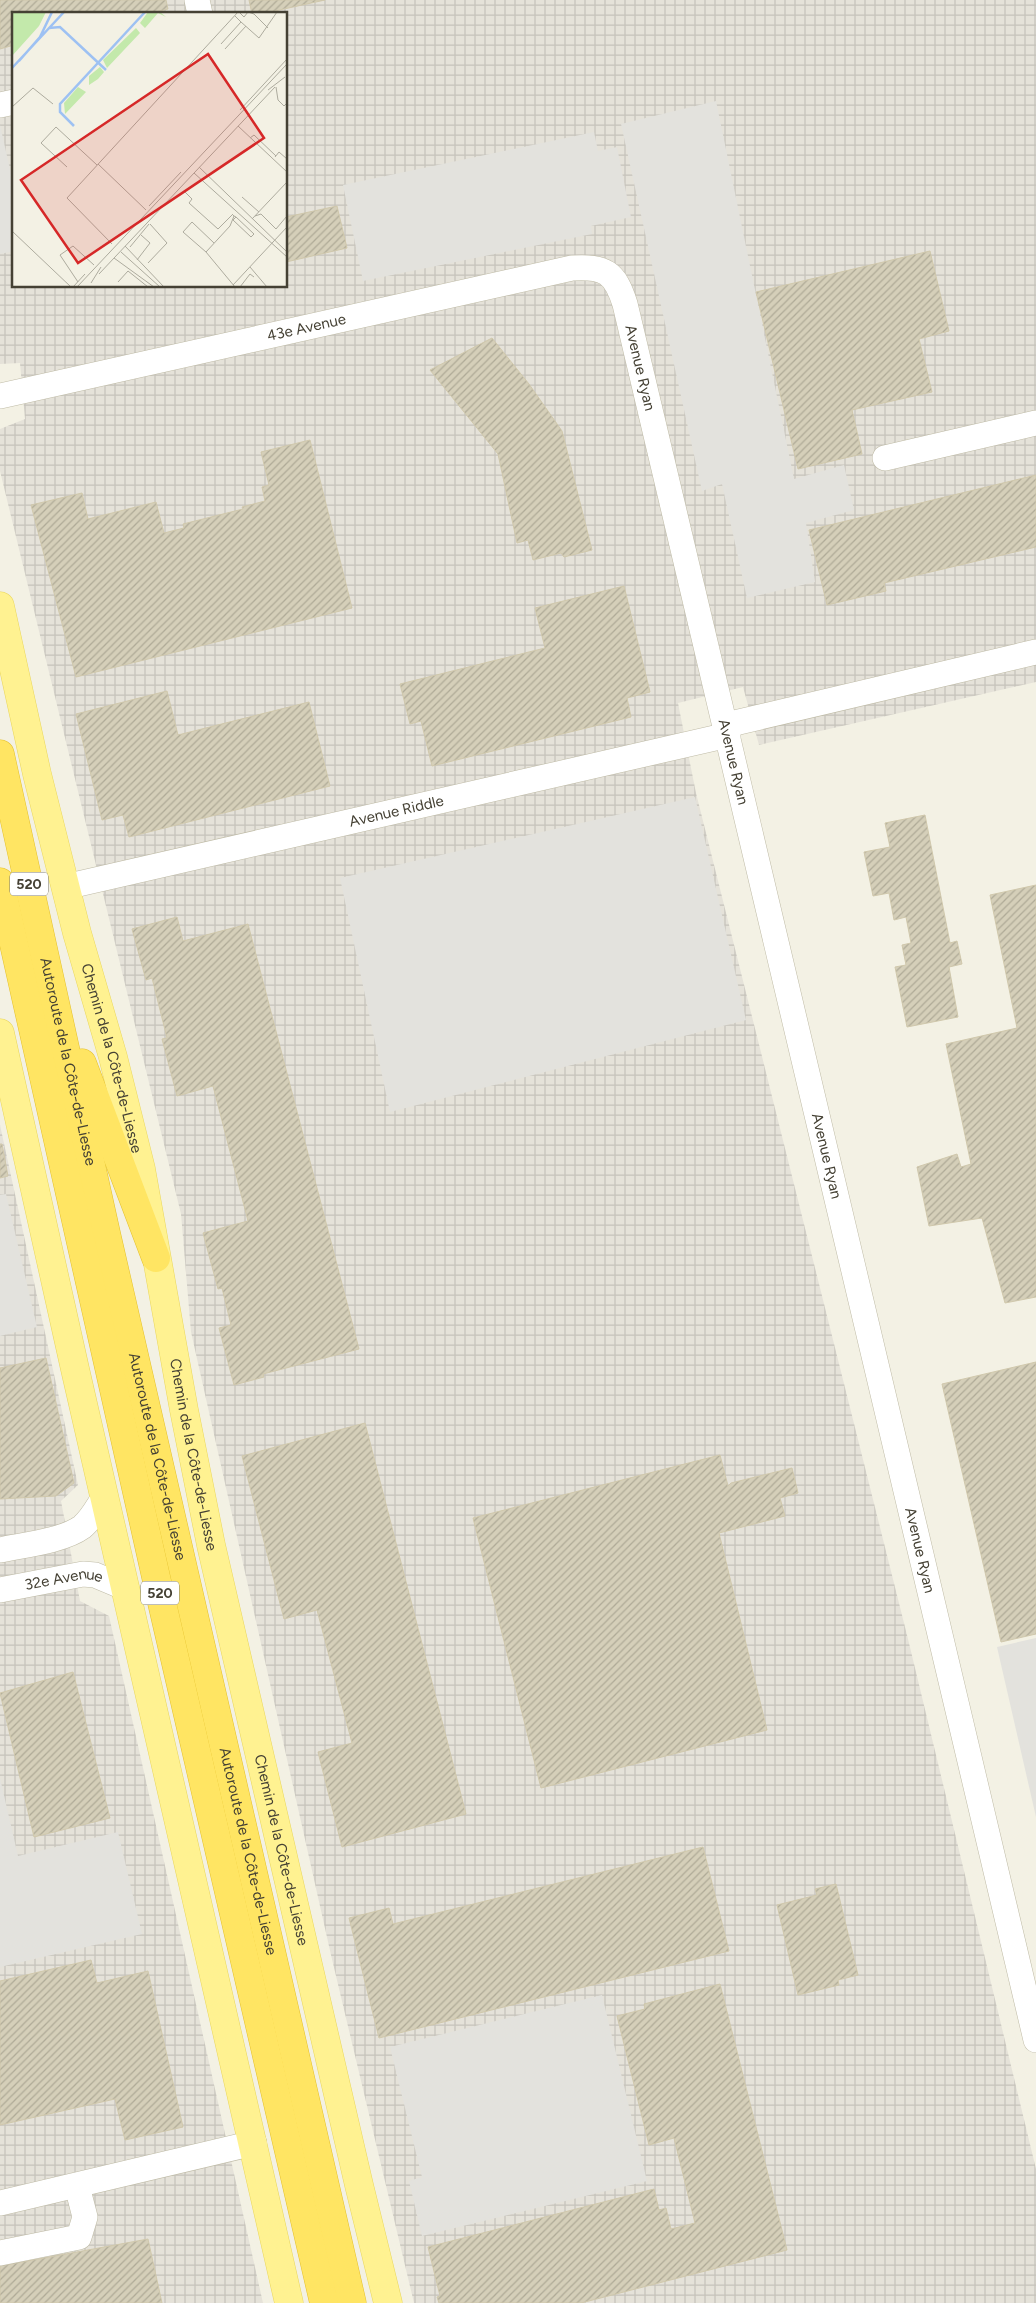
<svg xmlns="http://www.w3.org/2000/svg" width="1036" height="2303" viewBox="0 0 1036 2303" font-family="Figtree,sans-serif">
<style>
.industrial{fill:url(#industrial-grid);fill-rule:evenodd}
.parking{fill:#e3e2dd}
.building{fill:url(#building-hatch);stroke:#d0c8ac}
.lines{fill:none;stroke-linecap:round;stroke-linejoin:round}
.minor-casing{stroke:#bfbba6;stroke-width:26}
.major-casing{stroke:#e9d65d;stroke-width:29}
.highway-casing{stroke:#e4c02d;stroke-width:29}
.minor{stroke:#fff;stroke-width:25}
.major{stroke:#fff291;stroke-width:28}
.highway{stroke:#ffe563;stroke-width:28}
.labels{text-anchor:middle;stroke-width:5;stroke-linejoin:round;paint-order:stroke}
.shield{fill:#fff;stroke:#7d7a71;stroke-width:1}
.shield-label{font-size:14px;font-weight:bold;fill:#454134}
.street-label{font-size:15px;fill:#454134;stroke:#fff}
.inset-river{fill:none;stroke:#9dc1f3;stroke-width:2.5}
.inset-road{fill:none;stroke:#adab9e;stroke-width:1}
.view{fill:#d62828;fill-opacity:0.15;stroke:#d62828;stroke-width:2.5}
.inset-edge{fill:none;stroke:#454134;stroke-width:2.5}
</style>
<defs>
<pattern id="industrial-grid" width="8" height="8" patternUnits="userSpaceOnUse" patternTransform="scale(1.25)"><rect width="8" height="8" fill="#e5e2d9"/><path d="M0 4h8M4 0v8" fill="none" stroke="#c6c3bb"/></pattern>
<pattern id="building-hatch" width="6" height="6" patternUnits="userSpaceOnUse" patternTransform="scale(1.25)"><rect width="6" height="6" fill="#d5cfb9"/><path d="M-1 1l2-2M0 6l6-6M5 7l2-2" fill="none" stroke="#afaa97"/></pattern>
</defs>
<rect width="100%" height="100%" fill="#f3f1e4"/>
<g class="industrial">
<path d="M0,0H1036V682L759,745L743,687L678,703L696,793L908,1639L1036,2169V2303H414L331,1955L191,1332L181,1214L0,471V429L25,419L20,363L0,364ZM14,14H286V286H14Z"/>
<path d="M0,1125L78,1485L61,1501L80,1601L109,1616L263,2303H0Z"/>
</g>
<g class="parking">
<path d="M716,101L794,479L844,465L854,510L806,523L815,582L747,598L722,484L702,491L621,124Z"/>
<path d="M0,125L14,187V251L0,254Z"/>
<path d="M594,132L598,151L617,147L631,217L591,226L592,234L363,281L343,185Z"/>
<path d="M695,797L746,1020L390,1112L340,878Z"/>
<path d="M6,1194L37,1327L0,1336V1195Z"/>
<path d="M1036,1638V1817L997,1647Z"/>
<path d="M0,1778L18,1856L118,1832L142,1934L0,1967Z"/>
<path d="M602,1995L647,2181L422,2236L409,2181L422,2177L390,2047Z"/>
</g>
<g class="building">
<path d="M0,0H166L168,9L147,14H14V45L0,49Z"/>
<path d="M249,0H325L261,14H252Z"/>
<path d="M337,206L347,248L286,262V217Z"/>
<path d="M930,251L949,331L919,339L932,392L852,410L862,454L798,469L756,292Z"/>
<path d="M492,338L529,384L562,431L592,550L564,557L561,553L533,560L528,540L517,543L498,454L430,370Z"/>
<path d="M310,440L352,608L76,677L31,505L82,493L88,519L156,502L164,533L184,528L183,524L243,509L242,507L265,501L262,487L269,485L261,452Z"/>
<path d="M1036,475V547L884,583L886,591L827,605L809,530Z"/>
<path d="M624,586L650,692L627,698L631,717L432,766L421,721L410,724L400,684L545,648L535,608Z"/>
<path d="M167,691L178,735L309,702L330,786L129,837L123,815L102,820L76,714Z"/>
<path d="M925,815L950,943L957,941L962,964L949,967L958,1017L907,1027L895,967L906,965L902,945L911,943L906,917L894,920L889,893L873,896L864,852L890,847L885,823Z"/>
<path d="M1036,885V1297L1005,1303L982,1218L929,1226L917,1167L957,1154L961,1167L971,1164L946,1044L1017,1028L990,895Z"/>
<path d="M177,917L183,941L248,924L359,1349L263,1374L264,1377L234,1385L219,1328L231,1325L222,1288L218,1289L203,1233L248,1221L213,1086L177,1096L162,1039L167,1038L152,978L146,980L132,929Z"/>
<path d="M0,1144H2L8,1176L0,1178Z"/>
<path d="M46,1358L74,1483L56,1496L0,1499V1368Z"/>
<path d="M1036,1362V1634L1001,1642L942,1384Z"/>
<path d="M365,1423L466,1814L342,1847L318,1752L352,1743L317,1610L284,1619L242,1456Z"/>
<path d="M720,1455L728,1486L731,1483L792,1468L798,1493L780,1498L785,1516L719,1533L767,1730L541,1788L473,1518Z"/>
<path d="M73,1672L110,1818L34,1837L0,1693Z"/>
<path d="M703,1847L729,1951L379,2038L349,1918L389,1908L393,1924Z"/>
<path d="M836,1884L858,1975L838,1980L839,1985L798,1995L777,1905L817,1895L815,1889Z"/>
<path d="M91,1960L97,1983L148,1971L183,2127L125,2140L115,2099L0,2125V1981Z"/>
<path d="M720,1984L787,2250L581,2303H439L437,2297L440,2296L428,2247L654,2189L659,2210L666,2208L671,2229L695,2223L674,2138L649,2145L617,2016L645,2009L644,2004Z"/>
<path d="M148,2239L162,2303H0V2266Z"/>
</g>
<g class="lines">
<defs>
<g id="minor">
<path d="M197,0L200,14"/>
<path d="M0,105L14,102"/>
<path id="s1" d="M0,396L572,268C605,266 615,272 625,304L1036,2040"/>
<path d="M885,458L1036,423"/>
<path d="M726,725L1036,652"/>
<path id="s2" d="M65,887L728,735"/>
<path d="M0,1550C23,1545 63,1541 82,1527C92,1519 98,1506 105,1496"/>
<path id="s3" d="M0,1590L83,1574L95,1575L126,1588"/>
<path d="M0,2203L254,2143"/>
<path d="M0,2253L79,2237L85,2217L77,2186"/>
</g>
<g id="major">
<path id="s4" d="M0,606L37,774L77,933L113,1057L141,1169L184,1410L211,1545L359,2185L388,2303"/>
<path d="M0,1033L75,1369L289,2303"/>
</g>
<g id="highway">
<path id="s5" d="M0,754L106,1233L352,2303"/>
<path d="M0,882L156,1577L324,2303"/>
<path d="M82,1063L156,1258"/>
</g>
</defs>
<use href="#minor" class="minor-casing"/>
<use href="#major" class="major-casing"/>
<use href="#highway" class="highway-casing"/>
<use href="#minor" class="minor"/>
<use href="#major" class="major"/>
<use href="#highway" class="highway"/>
</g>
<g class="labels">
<g class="shield">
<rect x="10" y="872.5" width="38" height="23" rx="4"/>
<rect x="141" y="1581.5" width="38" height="23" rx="4"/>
</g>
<g class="shield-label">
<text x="29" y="889">520</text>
<text x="160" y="1598">520</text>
</g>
<g class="street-label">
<text dy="5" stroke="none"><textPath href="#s1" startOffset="314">43e Avenue</textPath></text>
<text dy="5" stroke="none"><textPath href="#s1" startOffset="724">Avenue Ryan</textPath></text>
<text dy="5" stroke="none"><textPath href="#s1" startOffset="1129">Avenue Ryan</textPath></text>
<text dy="5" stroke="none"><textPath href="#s2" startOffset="340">Avenue Riddle</textPath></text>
<text dy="5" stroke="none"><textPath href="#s4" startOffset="466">Chemin de la Côte-de-Liesse</textPath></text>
<text dy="5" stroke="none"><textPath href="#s5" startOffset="315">Autoroute de la Côte-de-Liesse</textPath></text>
<text dy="5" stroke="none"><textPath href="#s1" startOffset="1534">Avenue Ryan</textPath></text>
<text dy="5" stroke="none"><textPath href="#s4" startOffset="871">Chemin de la Côte-de-Liesse</textPath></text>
<text dy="5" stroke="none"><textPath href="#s5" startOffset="720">Autoroute de la Côte-de-Liesse</textPath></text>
<text dy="5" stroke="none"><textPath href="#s1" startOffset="1939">Avenue Ryan</textPath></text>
<text dy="5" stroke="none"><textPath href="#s3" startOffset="65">32e Avenue</textPath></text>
<text dy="5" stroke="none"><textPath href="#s4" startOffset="1276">Chemin de la Côte-de-Liesse</textPath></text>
<text dy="5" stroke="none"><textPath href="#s5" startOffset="1125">Autoroute de la Côte-de-Liesse</textPath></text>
</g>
</g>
<g transform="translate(12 12)">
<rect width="275" height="275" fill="#f3f1e4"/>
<path d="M0,0H34L27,14L0,44ZM136,0H148L154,5L146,1L133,16L128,11ZM124,16L128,21L95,56L91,48ZM88,55L92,60L86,67L102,82L86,67L77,73V64ZM66,75L74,80L53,102L52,91Z" fill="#c3e9ab"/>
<path class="inset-river" d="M37,16L48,15L94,58M7,49L28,25L40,0M0,56L52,0M62,114L48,100V92L133,0"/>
<path class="inset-road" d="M227,0L232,5L236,0L242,2L256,16M229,10L247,26L265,0M209,32L229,10L223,4M213,37L234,14M264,75L266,88L272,94L275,91M256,78L273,65M0,95L21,76L41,92M228,98L275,47M226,114L275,160M238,126L242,123L264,144M263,145L267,140L275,147M86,152L134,198M55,155L29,131L44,115L85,153M187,155L275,240M182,161L275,245M173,180L180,187L177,191L206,217L221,202M230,185L247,200M137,194L169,160M221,203L222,204L224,205L242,222L239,225L221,208L224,205M222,204L218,214L194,240L223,275M243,204L249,202L264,217L275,204M240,207L275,170M0,219L59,275M100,232L55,186L226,0M113,234L152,275M118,235L137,212M109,240L148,275M194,240L171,220L180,210L202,231M102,246L142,275M125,248L138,231L129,223M136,251L155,231L138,212M238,255L255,275M87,262L263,75M66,270L48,243L61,234L82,253M106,270L116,259L136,275M79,271L89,255M221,273L275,215M61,275L73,262M65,275L275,52M228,275L238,262L242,265"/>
<path class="view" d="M196,42L252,126L66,251L9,168Z"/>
<rect width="275" height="275" class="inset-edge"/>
</g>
</svg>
